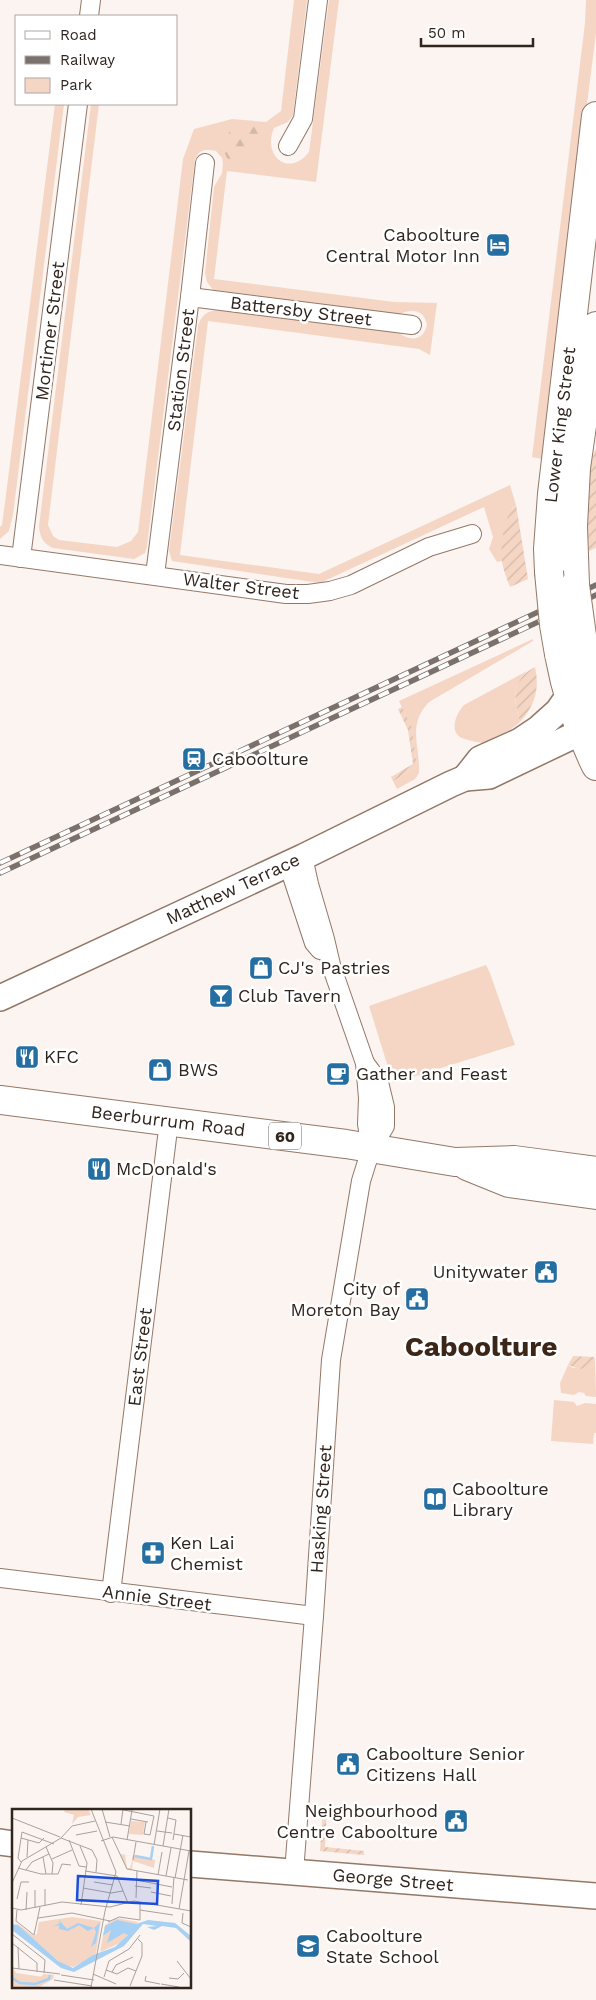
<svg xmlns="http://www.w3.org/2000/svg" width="596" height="2000" viewBox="0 0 596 2000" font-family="'Work Sans',sans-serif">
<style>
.green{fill:#f5d6c4}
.forest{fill:url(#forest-firs)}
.garden{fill:url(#garden-furrows)}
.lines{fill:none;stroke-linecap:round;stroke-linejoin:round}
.street-casing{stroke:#937868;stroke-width:20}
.secondary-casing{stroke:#937868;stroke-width:28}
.primary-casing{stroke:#937868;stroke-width:30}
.street{stroke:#fff;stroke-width:18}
.secondary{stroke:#fff;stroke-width:25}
.primary{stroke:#fff;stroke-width:28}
.rail-casing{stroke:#7b716c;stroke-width:5.5}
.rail{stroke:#fff;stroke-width:4;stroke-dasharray:11;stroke-linecap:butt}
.primary-bridge-casing{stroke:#937868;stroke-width:30;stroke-linecap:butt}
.primary-bridge{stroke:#fff;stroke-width:28}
.labels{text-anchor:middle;stroke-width:5;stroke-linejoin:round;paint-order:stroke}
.shield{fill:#fff;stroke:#6e6662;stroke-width:1}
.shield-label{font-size:16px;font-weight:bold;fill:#30241e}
.poi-label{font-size:18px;fill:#30241e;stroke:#fff;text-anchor:start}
.street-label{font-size:18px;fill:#30241e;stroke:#fff}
.town-label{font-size:28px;font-weight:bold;fill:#3c2618;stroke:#fff}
.inset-river{fill:none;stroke:#a6d1f4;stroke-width:2.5}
.inset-road{fill:none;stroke:#aaa19d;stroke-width:1}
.view{fill:#1d4ed8;fill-opacity:0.15;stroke:#1d4ed8;stroke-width:2.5}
.inset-edge{fill:none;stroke:#30241e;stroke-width:2.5}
</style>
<defs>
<pattern id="forest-firs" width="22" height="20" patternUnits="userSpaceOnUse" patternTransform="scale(1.25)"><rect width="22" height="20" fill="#f5d6c4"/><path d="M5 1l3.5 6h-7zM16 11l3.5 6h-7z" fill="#d2b8a8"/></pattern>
<pattern id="garden-furrows" width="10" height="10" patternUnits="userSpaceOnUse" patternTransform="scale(1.25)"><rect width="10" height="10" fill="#f5d6c4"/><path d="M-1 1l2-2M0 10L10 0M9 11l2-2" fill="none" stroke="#d2b8a8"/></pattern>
</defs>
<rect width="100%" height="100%" fill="#fbf4f1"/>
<g class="green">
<path d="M294,0H307L293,115L288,122L274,128C262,156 289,178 309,152L329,0H339L316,182L227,171L214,279L394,302L437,303L430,355L419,349L208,321L180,555L319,574L510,485L516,505L512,508L502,545V561L497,562L489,549L493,537L484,507L320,583L172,561L169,551L198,326C202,314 207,311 220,310L398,332C409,341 423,342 427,325C424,309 412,309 399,314L213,290L207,282L205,273L214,187L222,173L223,163L222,158L216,151C205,149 199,149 195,160L147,546L145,553L134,559L53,548C43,543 40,538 39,526L91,104H99L48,525L53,536L59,540L117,547L131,541L138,532L183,159L194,129L232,119L266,122L281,111Z"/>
<path d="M586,0H596V33L542,459L532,457L585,23Z"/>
<path d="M55,104H64L13,515L9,531L0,539V527L2,525L7,487Z"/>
<path d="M533,639V641L429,702C407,725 420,745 419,773L415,779L397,789L393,781L417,767L412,729L399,701Z"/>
<path d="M527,671C511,688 514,701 520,722C509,732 497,736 483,743C480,743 462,739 460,737C449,730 457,712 464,705Z"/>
<path d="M486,965L490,973L515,1045L393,1083L369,1006Z"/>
<path d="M595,1359L596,1397L586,1396L584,1393L579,1392L574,1395L561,1393L560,1383L568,1365L573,1368L592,1366Z"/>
<path d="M554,1400L574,1402L577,1406L585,1403L596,1404V1433H594L593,1444L551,1441Z"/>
</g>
<path class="forest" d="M236,122H246L256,125L259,137C244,144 246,154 235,164L227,158L223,149L230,130Z"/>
<g class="garden">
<path d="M596,448V548L589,551C587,529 586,467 596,448Z"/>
<path d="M516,505L528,579L510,587C507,579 503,569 502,561C500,547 504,513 516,505Z"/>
<path d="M535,667C540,688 535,706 520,722C513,698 511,680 535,667Z"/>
<path d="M402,707L412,728L417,767L393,781L391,777L413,764L408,730L398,709Z"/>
<path d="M573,1356L594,1357L595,1359L592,1366L580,1369L568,1365Z"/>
<path d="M323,1807H327L325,1847L364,1851V1855L320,1851Z"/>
</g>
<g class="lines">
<defs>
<g id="street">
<path d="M89,16L91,0"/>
<path d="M288,146L303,119L318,0"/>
<path d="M190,297L412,325"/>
<path d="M0,555L286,594H308L330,591L351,585L429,547L472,534"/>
<path d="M21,558L78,104"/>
<path d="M155,575L190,297L205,163"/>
<path d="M303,857L309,884L325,939L331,965L365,1063L368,1098L367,1124L371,1149"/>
<path d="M288,864L314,943L320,950"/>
<path d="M0,1578L314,1616"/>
<path d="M111,1593L169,1121"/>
<path d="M294,1872L314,1616L331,1360L361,1181L371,1149L385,1126V1107L379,1082L365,1063"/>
</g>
<g id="secondary">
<path d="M465,778L480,759L520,741L538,729L558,711L569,695"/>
<path d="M0,998L303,857L451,784L465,778L489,776L581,732L596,712"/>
<path d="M0,1842L14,1844"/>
<path d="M190,1864L596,1896"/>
</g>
<g id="primary">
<path d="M549,572L548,549L552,494L596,116"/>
<path d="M575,585L573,526L576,468L596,326"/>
<path d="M583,643L596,701"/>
<path d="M559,654C566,693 579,731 596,766"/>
<path d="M0,1100L346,1144L455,1162L514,1160L596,1171"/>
<path d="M467,1166L509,1183L596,1195"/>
</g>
</defs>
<use href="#street" class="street-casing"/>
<use href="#secondary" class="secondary-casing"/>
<use href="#primary" class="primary-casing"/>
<use href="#street" class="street"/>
<use href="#secondary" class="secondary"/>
<use href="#primary" class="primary"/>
<defs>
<g id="rail">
<path d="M0,863L596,585"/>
<path d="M0,873L596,595"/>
</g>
</defs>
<use href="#rail" class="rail-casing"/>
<use href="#rail" class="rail"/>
<defs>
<g id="primary-bridge">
<path d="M549,572L554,625L559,654"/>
<path d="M575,585L583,643"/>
</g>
</defs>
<use href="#primary-bridge" class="primary-bridge-casing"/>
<use href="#primary-bridge" class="primary-bridge"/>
</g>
<defs>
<symbol id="hotel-square" viewBox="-11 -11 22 22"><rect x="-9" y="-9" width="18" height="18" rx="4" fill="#256ea2" stroke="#fff"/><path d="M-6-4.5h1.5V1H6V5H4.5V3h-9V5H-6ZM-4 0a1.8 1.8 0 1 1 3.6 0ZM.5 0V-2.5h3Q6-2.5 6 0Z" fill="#fff"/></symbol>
<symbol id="station-square" viewBox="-11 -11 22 22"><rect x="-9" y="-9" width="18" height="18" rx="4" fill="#256ea2" stroke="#fff"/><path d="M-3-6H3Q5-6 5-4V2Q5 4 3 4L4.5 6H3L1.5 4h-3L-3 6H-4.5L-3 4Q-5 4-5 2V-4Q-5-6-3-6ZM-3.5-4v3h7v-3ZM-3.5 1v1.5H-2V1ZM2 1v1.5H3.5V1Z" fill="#fff"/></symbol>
<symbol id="shop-square" viewBox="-11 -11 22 22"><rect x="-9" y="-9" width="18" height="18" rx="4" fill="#256ea2" stroke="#fff"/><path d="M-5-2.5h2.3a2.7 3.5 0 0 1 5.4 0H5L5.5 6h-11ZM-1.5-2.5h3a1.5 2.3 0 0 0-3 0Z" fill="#fff"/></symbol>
<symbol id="bar-square" viewBox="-11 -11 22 22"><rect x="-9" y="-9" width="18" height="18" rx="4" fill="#256ea2" stroke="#fff"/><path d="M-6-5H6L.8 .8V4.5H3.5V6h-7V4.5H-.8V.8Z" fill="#fff"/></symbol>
<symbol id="restaurant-square" viewBox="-11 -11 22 22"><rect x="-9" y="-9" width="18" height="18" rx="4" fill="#256ea2" stroke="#fff"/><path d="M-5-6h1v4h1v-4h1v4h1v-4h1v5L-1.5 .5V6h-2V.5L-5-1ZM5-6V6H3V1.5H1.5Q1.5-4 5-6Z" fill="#fff"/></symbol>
<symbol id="cafe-square" viewBox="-11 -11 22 22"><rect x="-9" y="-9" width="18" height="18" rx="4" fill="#256ea2" stroke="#fff"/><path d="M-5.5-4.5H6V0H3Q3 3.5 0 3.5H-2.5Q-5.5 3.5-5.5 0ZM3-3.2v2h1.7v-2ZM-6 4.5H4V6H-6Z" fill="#fff"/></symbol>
<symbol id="civic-square" viewBox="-11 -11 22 22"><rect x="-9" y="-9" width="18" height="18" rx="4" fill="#256ea2" stroke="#fff"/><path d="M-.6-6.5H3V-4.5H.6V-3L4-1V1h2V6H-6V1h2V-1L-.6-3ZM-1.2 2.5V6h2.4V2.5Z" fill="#fff"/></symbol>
<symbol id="library-square" viewBox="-11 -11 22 22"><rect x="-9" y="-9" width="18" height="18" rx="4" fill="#256ea2" stroke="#fff"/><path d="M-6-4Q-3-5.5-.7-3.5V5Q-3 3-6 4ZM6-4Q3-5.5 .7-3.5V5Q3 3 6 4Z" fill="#fff"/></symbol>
<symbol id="pharmacy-square" viewBox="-11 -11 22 22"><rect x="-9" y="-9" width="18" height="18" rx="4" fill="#256ea2" stroke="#fff"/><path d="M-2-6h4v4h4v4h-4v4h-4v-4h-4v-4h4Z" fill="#fff"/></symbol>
<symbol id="school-square" viewBox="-11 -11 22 22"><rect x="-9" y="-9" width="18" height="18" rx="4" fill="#256ea2" stroke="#fff"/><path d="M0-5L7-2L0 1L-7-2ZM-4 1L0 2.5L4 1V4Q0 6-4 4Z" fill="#fff"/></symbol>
</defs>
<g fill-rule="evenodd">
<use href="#hotel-square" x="484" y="231" width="28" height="28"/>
<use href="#station-square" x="180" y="745" width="28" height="28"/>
<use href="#shop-square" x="247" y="954" width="28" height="28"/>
<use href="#bar-square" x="207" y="982" width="28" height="28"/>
<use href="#restaurant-square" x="13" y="1043" width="28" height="28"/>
<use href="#shop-square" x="146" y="1056" width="28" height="28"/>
<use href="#cafe-square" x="324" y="1060" width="28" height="28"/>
<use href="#restaurant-square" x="85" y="1155" width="28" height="28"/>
<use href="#civic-square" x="532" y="1258" width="28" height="28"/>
<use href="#civic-square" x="403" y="1285" width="28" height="28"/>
<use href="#library-square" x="421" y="1485" width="28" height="28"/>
<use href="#pharmacy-square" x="139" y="1539" width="28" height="28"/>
<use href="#civic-square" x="334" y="1750" width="28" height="28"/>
<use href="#civic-square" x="442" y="1807" width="28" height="28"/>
<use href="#school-square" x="294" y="1932" width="28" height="28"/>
</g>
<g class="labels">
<rect class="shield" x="269" y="1122.5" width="32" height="27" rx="4"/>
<g class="shield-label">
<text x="285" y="1142">60</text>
</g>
<g class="poi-label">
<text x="480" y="241" text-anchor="end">Caboolture<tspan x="480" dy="21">Central Motor Inn</tspan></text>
<text x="212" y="765">Caboolture</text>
<text x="278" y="974">CJ's Pastries</text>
<text x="238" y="1002">Club Tavern</text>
<text x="44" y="1063">KFC</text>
<text x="178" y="1076">BWS</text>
<text x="356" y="1080">Gather and Feast</text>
<text x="116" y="1175">McDonald's</text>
<text x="528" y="1278" text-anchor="end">Unitywater</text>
<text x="400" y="1295" text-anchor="end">City of<tspan x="400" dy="21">Moreton Bay</tspan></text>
<text x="452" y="1495">Caboolture<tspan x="452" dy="21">Library</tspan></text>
<text x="170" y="1549">Ken Lai<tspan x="170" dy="21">Chemist</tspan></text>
<text x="366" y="1760">Caboolture Senior<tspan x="366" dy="21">Citizens Hall</tspan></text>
<text x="438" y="1817" text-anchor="end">Neighbourhood<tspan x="438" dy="21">Centre Caboolture</tspan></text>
<text x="326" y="1942">Caboolture<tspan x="326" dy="21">State School</tspan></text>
</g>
<g class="street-label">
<text transform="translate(301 311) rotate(7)" y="6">Battersby Street</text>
<text transform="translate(50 331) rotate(-83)" y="6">Mortimer Street</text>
<text transform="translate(181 370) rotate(-83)" y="6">Station Street</text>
<text transform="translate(560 425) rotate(-83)" y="6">Lower King Street</text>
<text transform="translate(241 586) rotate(7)" y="6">Walter Street</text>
<text transform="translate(233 889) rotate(-25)" y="6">Matthew Terrace</text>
<text transform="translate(168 1121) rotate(7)" y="6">Beerburrum Road</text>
<text transform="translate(140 1357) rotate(-83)" y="6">East Street</text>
<text transform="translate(321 1509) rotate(-86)" y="6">Hasking Street</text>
<text transform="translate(157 1598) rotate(7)" y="6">Annie Street</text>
<text transform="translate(393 1880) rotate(5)" y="6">George Street</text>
</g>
<g class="town-label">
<text x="481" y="1356">Caboolture</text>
</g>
</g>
<g transform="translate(12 1809)">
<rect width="179" height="179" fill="#fbf4f1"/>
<path d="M119,12L133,13L131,26L117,25ZM108,45L121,47L120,52V47L113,46L115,59H118L122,46L143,51L142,59L121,52L120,60H115ZM60,108L89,112L84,144L69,154L51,156L19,128L25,125L27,113ZM104,109L126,113L110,133L88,143L93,116ZM2,160L4,164L31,168L32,165L42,166L41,170L27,178H0Z" fill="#f5d6c4"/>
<path d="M54,0H76L79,6L66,8L60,15L62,6L52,3ZM0,111L22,127L30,136L36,139L48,152L52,147H61L56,150L59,155L76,144H84L62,158L51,156ZM2,161L8,170L11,167L26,170L32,165L36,167L28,173L31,174L28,178L17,175L6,178L0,171Z" fill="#f5d6c4"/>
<path d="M47,111L55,120L66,114L82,119L88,113L84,134L79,138L84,123L82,119L76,122L67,116L56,122L47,120V116L40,118L48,114ZM105,111L124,115L136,111L163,114L179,127V133L164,119L150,117L142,121L135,118L145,117L131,115L112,137L62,163L49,159L0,121V115L6,116L46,152L61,159L81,146L103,138L116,126L112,124L95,134L99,121L91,127L93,117Z" fill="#a6d1f4"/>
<path class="inset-river" d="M123,47L139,50L141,37M0,169L8,174L23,175L37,170L38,166"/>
<path class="inset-road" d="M79,0L104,63L93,102L79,178M90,0L98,28M107,0L142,7L138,26L132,25L134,13M0,9L48,28M156,9L164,11L161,31M119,10L136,13M93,13L118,17M109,15L111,0M145,22L160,24M162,25L179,28M64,26L85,22M100,28L115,60L176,71M9,29L27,34L32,29M49,29L80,41L85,51L84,63M49,29L60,17L83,12M57,31L67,57L74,58M115,31L120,1M89,32L101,28L179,42M142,36L148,0M68,37L75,54L69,96M151,37L157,0M34,38L41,54L40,65M15,48L16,31M31,48L34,65M40,50L60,41M121,51L124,33M9,53L6,49L10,23L42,35M6,59L29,65H46L50,55L59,56M14,61L20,53L37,45M73,62L105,67L116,94M146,66L150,43M154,67L159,39M163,69L171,26M124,71L160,78M82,73L101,76M0,74L10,52L49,29M123,77L139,79M71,79L99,84L111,82M139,83L159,87M124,89L125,62M5,90L9,73H17M160,95L162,68M33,97V80M0,99L9,101L50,93L98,98L122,92L179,102M23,99V81M167,100L177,42M5,101L4,112L22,126L28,98M14,101L15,83M128,101L161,106M171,104L170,114L179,118M26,109L60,104L98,112M96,113L107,108L128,111V94M0,125L33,151L32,164M0,134L25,154V163M6,138L7,160M165,152L179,170M0,159L48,165M94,161L105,165L116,159L124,162M100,163L104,156L121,148M81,165L104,175M49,166L82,171M134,167L133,172L148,175M92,168L97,152L117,140L128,126M157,169L166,170L172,164M42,171L80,177M149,175L167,178M118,177L130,147V134L126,130"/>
<path class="view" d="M66,67L146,72L145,95L65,91Z"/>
<rect width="179" height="179" class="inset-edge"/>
</g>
<rect x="15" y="15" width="162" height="90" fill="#ffffff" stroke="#aca7a5"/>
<rect x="25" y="31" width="25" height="8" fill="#ffffff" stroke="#aca7a5"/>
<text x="60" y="40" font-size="15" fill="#30241e">Road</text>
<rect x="25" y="56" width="25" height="8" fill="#7b716c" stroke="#aca7a5"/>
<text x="60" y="65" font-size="15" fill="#30241e">Railway</text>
<rect x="25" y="78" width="25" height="15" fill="#f5d6c4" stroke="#aca7a5"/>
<text x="60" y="90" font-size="15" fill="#30241e">Park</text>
<path d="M421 38v8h112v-8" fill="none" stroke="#30241e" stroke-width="2.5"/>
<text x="428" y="38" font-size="15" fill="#30241e" stroke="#ffffff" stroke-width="4" paint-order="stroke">50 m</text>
</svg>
